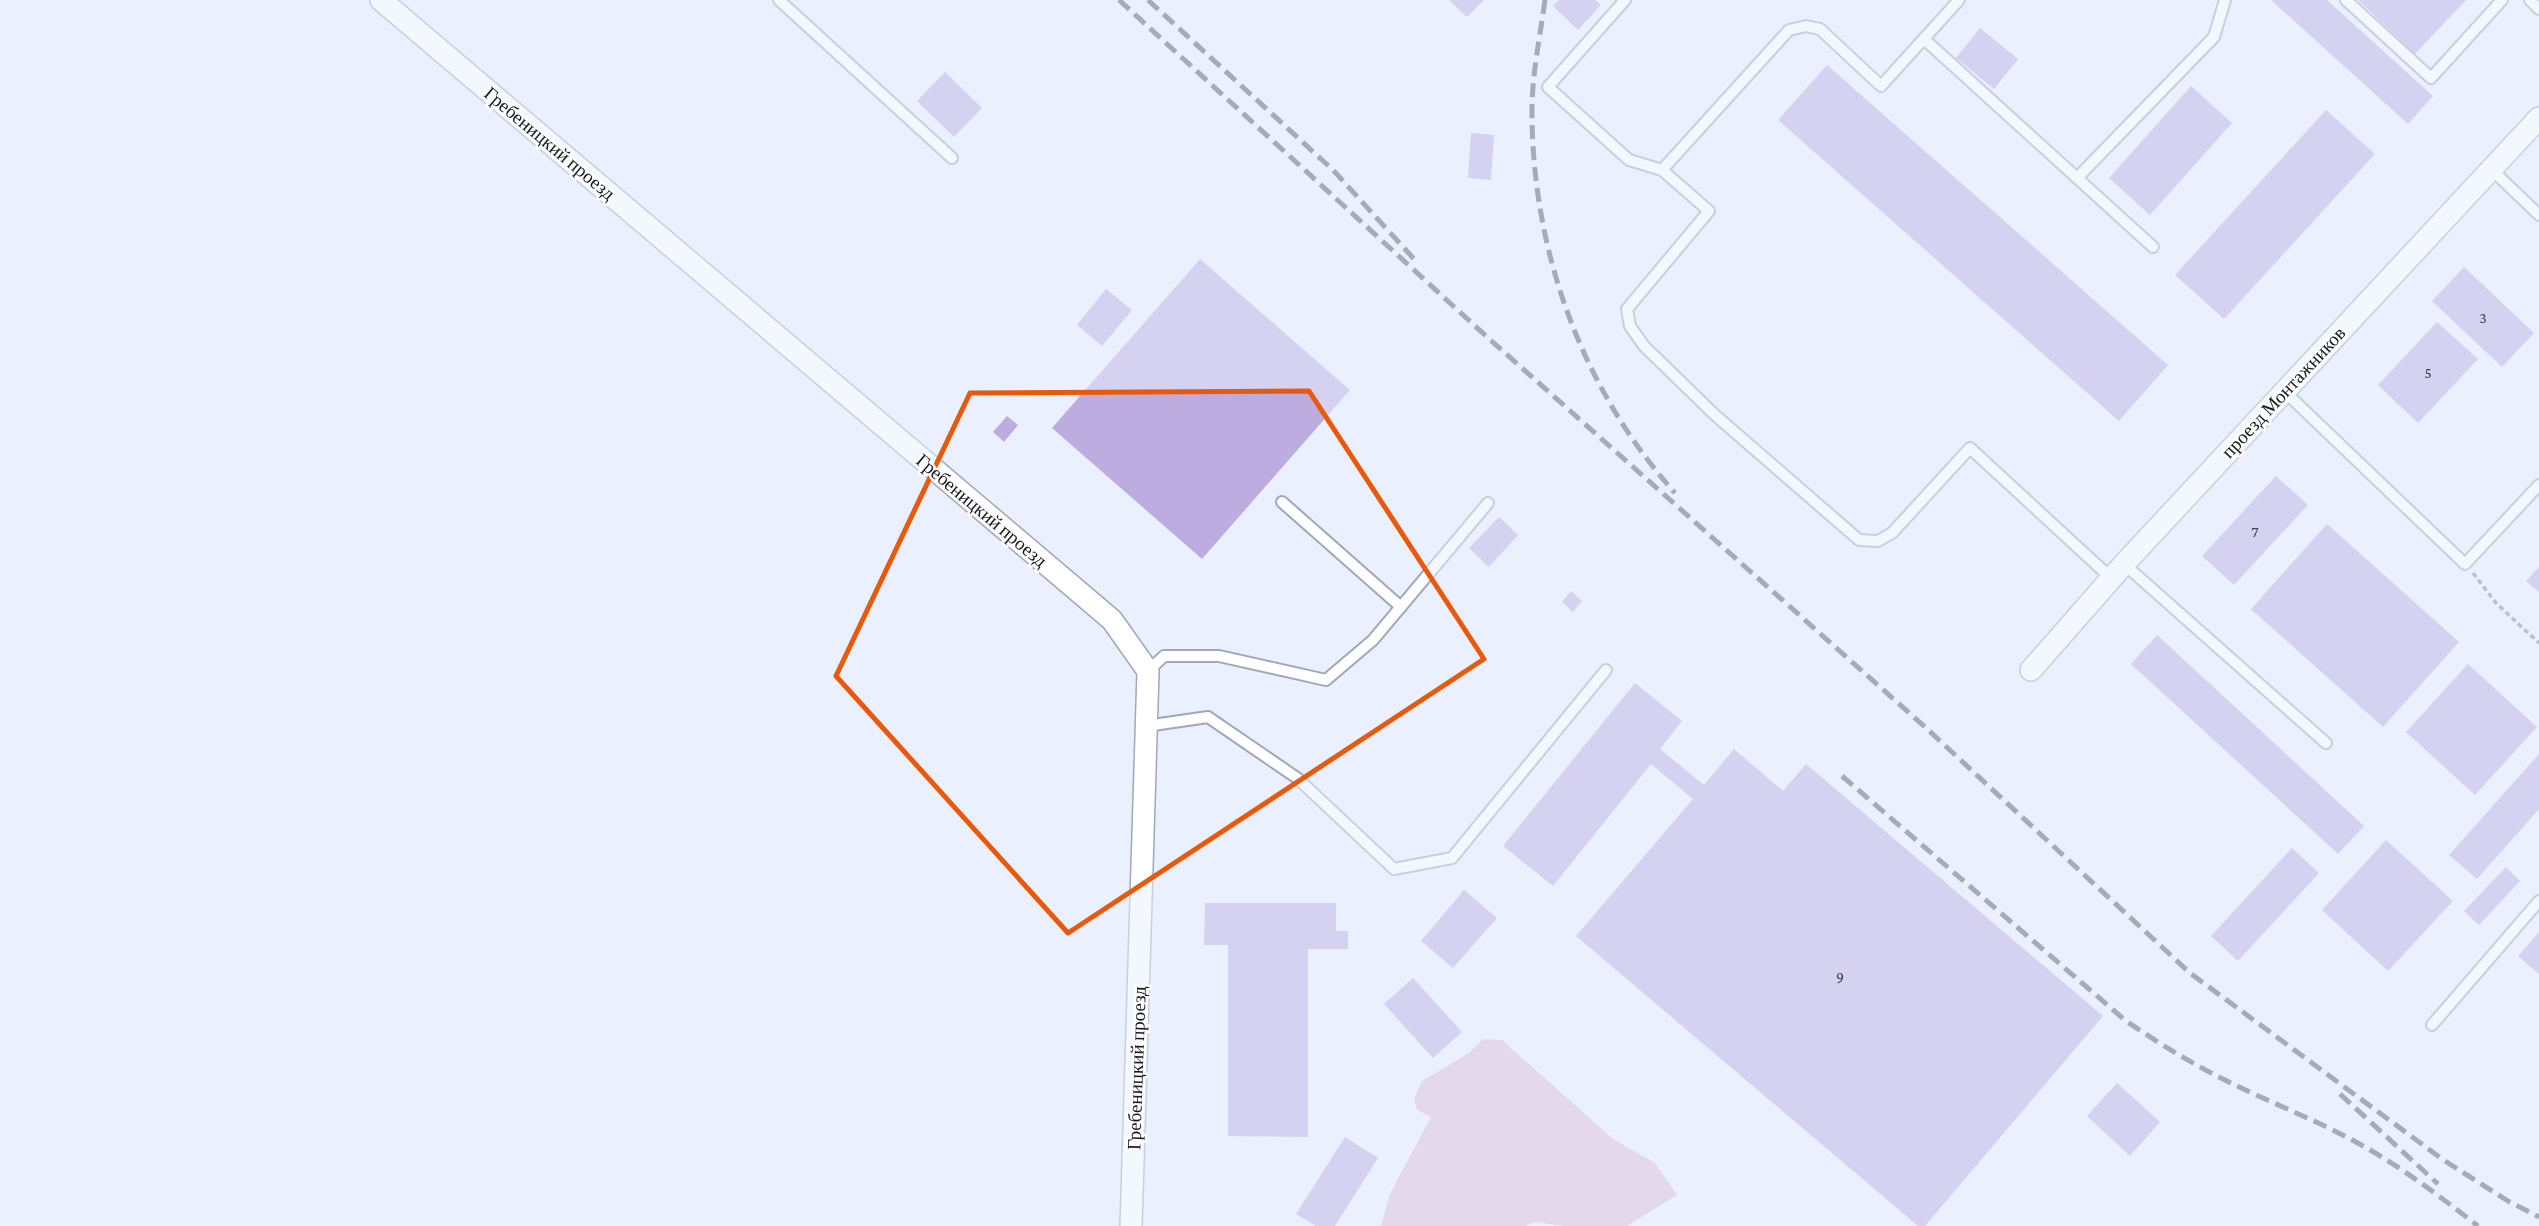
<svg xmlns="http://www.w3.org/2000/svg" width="2539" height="1226" viewBox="0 0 2539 1226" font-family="'Crimson Pro',serif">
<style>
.green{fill:#dcbad7}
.building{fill:#bdacdf}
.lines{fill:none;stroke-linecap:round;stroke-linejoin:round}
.service-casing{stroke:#a0a7b7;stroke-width:14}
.minor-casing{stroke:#a0a7b7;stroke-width:24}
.path{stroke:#828690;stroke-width:3.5;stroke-dasharray:5 3.5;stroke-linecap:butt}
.service{stroke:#fff;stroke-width:10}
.minor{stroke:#fff;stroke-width:21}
.rail{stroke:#565961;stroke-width:5;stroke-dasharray:14 7;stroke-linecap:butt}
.marked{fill:none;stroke:#e8590c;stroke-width:5;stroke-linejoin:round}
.labels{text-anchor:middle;stroke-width:5;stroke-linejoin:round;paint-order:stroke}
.number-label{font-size:16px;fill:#403e4f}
.street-label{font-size:19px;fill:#17191f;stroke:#fff}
</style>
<rect width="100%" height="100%" fill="#eaf0fe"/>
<path class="green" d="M1483,1039L1502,1040L1613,1139L1655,1163L1677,1195L1627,1226H1564L1535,1222L1525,1226H1381L1390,1194L1431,1117L1417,1110L1414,1098L1422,1081L1469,1053Z"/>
<g class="building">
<path d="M1449,0H1484L1467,17Z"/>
<path d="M1559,0H1595L1601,5L1578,30L1553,6Z"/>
<path d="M2271,0H2327L2433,96L2408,124Z"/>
<path d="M2358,0H2466L2415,54Z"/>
<path d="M1980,28L2018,59L1994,89L1956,58Z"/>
<path d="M1827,65L2168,365L2119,421L1778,120Z"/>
<path d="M945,72L982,108L954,137L917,101Z"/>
<path d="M2191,86L2232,123L2150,215L2109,178Z"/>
<path d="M2326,110L2375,154L2224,319L2175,275Z"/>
<path d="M1471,133L1494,135L1491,180L1468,178Z"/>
<path d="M1200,259L1350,390L1202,559L1052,428Z"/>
<path d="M2464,267L2534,333L2502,367L2432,301Z"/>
<path d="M1106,289L1132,310L1102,346L1077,325Z"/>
<path d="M2437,322L2478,359L2418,423L2378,385Z"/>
<path d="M1007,416L1018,425L1004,442L993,432Z"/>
<path d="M2276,476L2308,505L2234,585L2202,556Z"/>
<path d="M1499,517L1518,535L1489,567L1469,548Z"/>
<path d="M2327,524L2459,642L2383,727L2251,609Z"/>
<path d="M2539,567V592L2526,581Z"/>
<path d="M1571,591L1582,601L1573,612L1562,602Z"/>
<path d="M2157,635L2364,826L2338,854L2131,664Z"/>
<path d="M2468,664L2537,727L2475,795L2406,732Z"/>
<path d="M1635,683L1682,721L1660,749L1704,785L1734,749L1783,791L1806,764L2103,1016L1925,1226H1918L1576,936L1693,799L1651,764L1553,886L1503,846Z"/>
<path d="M2539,754V809L2477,879L2449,855Z"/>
<path d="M2386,840L2453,901L2388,971L2322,910Z"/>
<path d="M2292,848L2319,873L2238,961L2211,936Z"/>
<path d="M2506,867L2520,881L2479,925L2464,911Z"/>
<path d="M1464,890L1497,918L1453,968L1421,941Z"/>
<path d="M1205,903H1336V931H1348V949H1308V1137L1228,1136V945H1204Z"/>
<path d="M2539,932V974L2518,956Z"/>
<path d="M1413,978L1462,1032L1433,1058L1384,1004Z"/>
<path d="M2117,1083L2160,1122L2130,1156L2087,1116Z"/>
<path d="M1345,1137L1378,1158L1335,1226H1316L1296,1214Z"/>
</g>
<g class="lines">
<defs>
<g id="service">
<path d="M779,0L952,158"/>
<path d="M1625,0L1548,87L1629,160L1662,170L1789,30L1806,26L1820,29L1881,86L1959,0"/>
<path d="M2346,0L2431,78L2502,0"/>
<path d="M2530,0L2539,9"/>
<path d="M1924,39L2153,247"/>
<path d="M2491,169L2539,215"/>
<path d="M1662,170L1709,211L1627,309L1630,326L1644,346L1715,415L1859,540L1878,541L1892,533L1970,448L2111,578"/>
<path d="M2077,178L2214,37L2225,0"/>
<path d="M2284,391L2465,564L2539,485"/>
<path d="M1282,502L1401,607"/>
<path d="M2124,564L2326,743"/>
<path d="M1148,671L1164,656H1219L1326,680L1373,640L1488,503"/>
<path d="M1146,726L1208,717L1297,778L1394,869L1452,858L1606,670"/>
<path d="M2432,1025L2539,901"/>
</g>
<g id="minor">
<path d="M381,0L1112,620L1148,671L1131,1226"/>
<path d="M2031,670L2124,564L2539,118"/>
</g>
</defs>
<use href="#service" class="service-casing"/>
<use href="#minor" class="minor-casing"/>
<path class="path" d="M2473,573L2496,603L2539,643"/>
<use href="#service" class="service"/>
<use href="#minor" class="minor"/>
<g class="rail">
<path d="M1119,0L1486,336L1925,727L2190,973L2442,1159L2508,1201L2539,1217"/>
<path d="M1148,0L1333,170L1414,259"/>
<path d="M1545,0C1540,37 1532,74 1532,111C1532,251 1582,389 1675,493"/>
<path d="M1842,776L2126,1021C2157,1042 2189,1062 2223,1079C2266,1101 2312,1118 2354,1141C2399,1165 2438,1195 2478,1226"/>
<path d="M2340,1094L2438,1184"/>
</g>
</g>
<path d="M0 0H2539V1226H0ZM1309,391L1484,659L1068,933L836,676L970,393Z" fill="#eaf0fe" fill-opacity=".55" fill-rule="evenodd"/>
<path class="marked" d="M1309,391L1484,659L1068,933L836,676L970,393Z"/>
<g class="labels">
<g class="number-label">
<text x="2483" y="323">3</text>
<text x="2428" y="378">5</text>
<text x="2255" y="537">7</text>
<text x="1840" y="982">9</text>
</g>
<g class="street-label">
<text transform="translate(550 143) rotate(40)" y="7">Гребеницкий проезд</text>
<text transform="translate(2283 392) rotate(-47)" y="7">проезд Монтажников</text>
<text transform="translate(982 510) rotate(40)" y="7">Гребеницкий проезд</text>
<text transform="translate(1136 1068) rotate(-88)" y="7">Гребеницкий проезд</text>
</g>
</g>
</svg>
